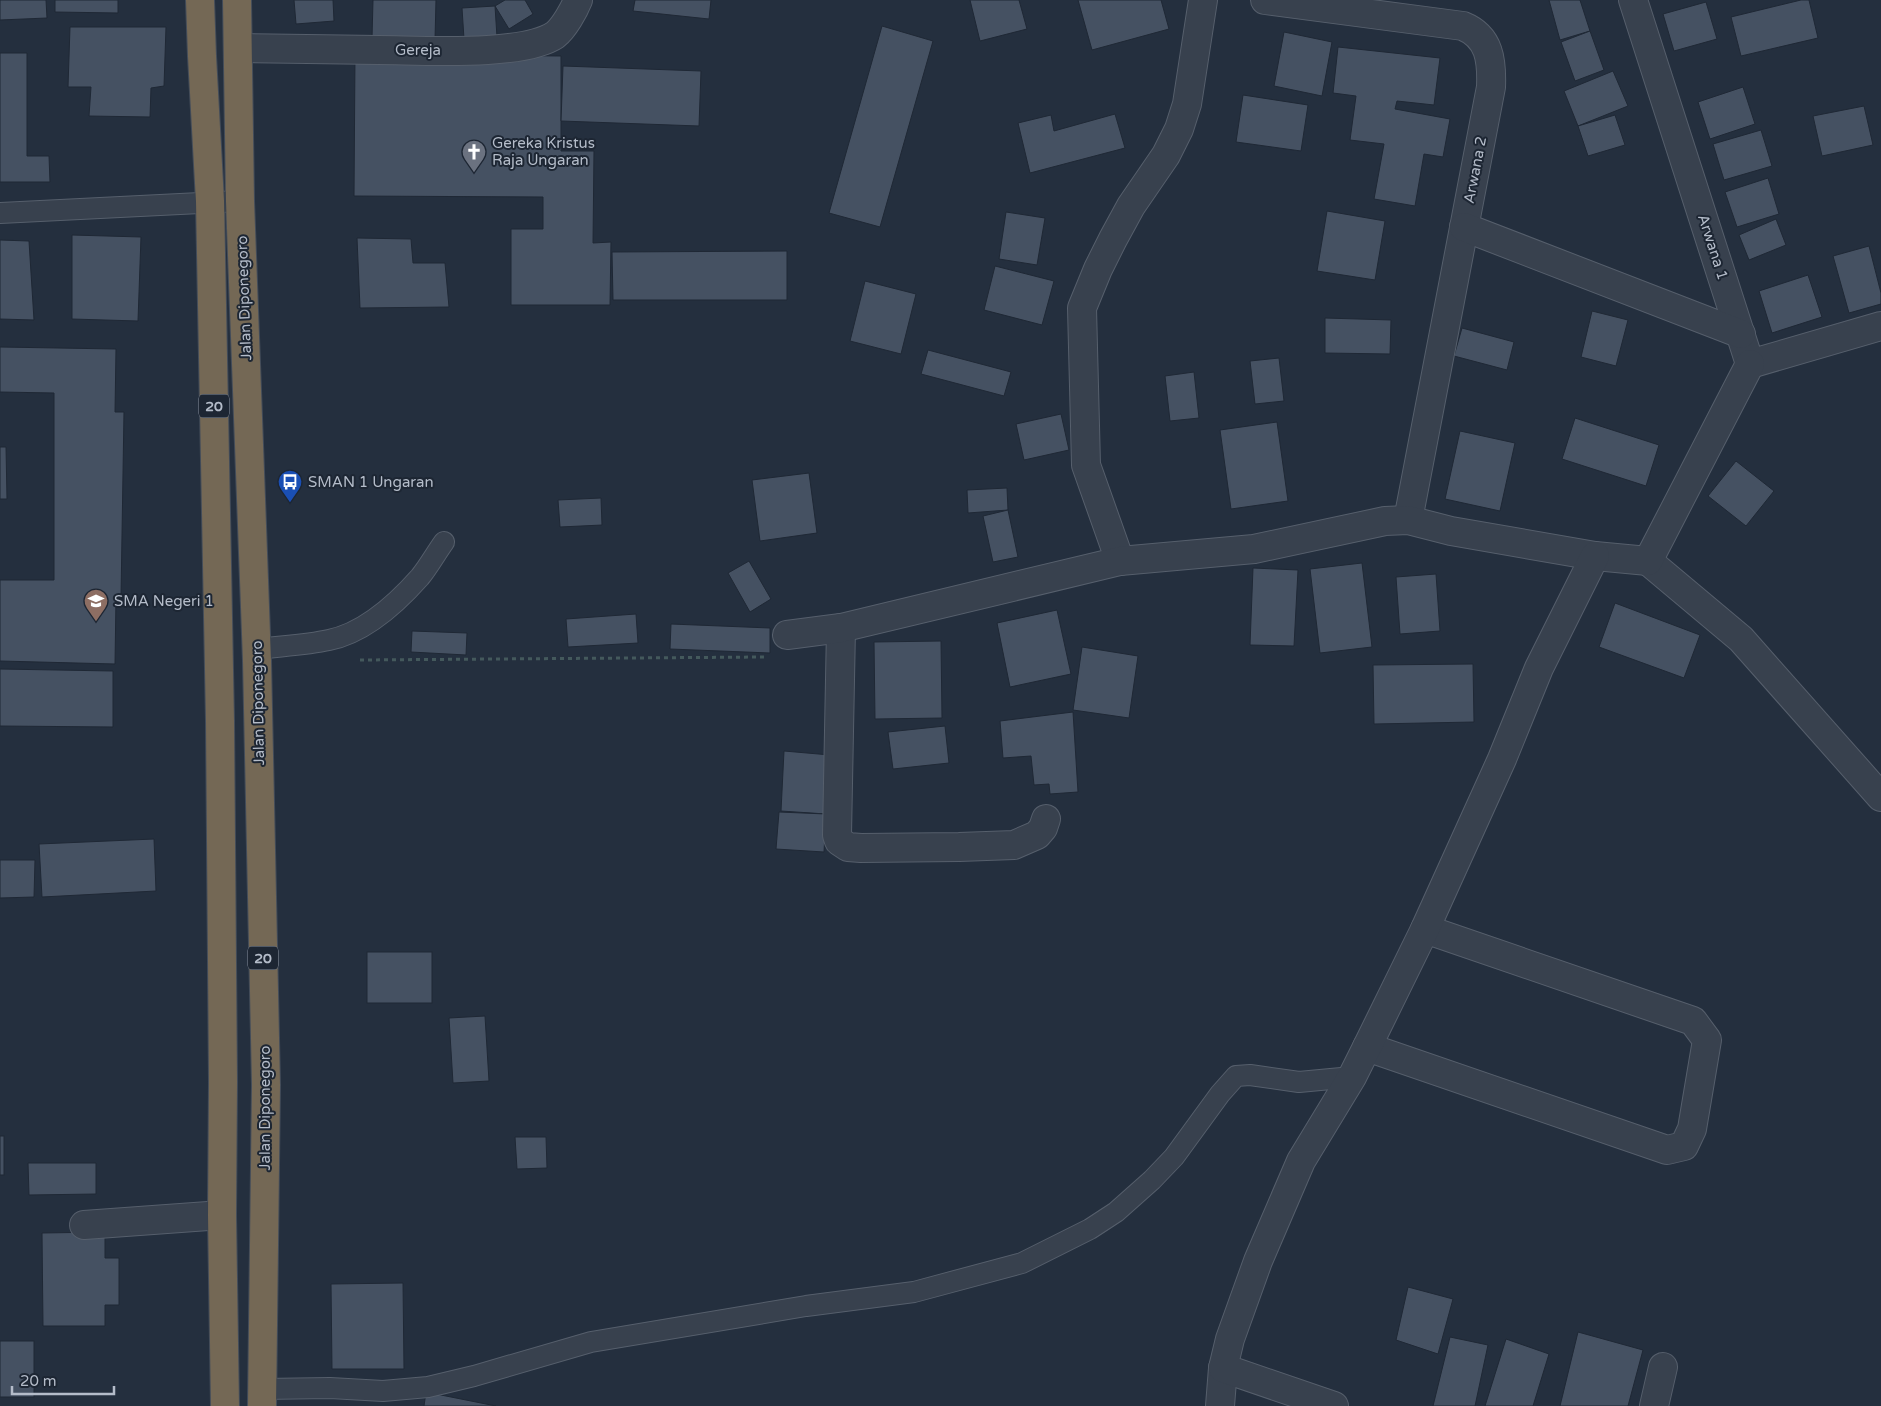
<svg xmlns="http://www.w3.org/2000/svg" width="1881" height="1406" viewBox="0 0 1881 1406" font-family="'Varela Round',sans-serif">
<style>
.building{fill:#455162;stroke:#1f2835}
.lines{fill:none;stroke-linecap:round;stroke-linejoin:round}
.lane-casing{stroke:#565f6c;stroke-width:22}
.street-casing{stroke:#565f6c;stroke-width:30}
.highway-casing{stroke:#434c59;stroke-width:30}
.path{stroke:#44595c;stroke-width:3;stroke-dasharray:4 4;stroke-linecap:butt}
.lane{stroke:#38414e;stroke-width:20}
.street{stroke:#38414e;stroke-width:28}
.highway{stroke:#746855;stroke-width:28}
.labels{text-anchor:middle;stroke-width:4;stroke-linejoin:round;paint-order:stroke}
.shield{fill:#1d2633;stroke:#878f9c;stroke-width:1}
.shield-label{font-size:14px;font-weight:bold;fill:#b4bcc9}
.street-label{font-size:15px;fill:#b4bcc9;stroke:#1d2633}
.poi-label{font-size:15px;fill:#b4bcc9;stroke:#1d2633;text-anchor:start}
</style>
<rect width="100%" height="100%" fill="#242f3e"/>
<g class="building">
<path d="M0,0H46L47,18L0,20Z"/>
<path d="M55,0H118V13L55,12Z"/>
<path d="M294,0H333L334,21L296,24Z"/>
<path d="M373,0H436L435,40L372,38Z"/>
<path d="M505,0H525L533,14L509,29L495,6Z"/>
<path d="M635,0H711L709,19L633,11Z"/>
<path d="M970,0H1019L1027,29L980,41Z"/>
<path d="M1078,0H1161L1169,29L1092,50Z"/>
<path d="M1549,0H1580L1590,31L1560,40Z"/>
<path d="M1801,0H1809L1818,38L1741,56L1731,17Z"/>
<path d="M1706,2L1717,39L1674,51L1663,14Z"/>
<path d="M495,6L497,37L464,39L462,8Z"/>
<path d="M882,26L933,41L880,227L829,213Z"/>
<path d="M70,27H166L164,86L151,88L150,117L89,116L91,87H68Z"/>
<path d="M1590,31L1604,70L1575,81L1561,42Z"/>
<path d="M1284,32L1332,42L1322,96L1274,86Z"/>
<path d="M1338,47L1440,58L1434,105L1397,101L1395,109L1450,119L1443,157L1424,154L1415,206L1374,199L1384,144L1350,140L1356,96L1333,93Z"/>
<path d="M0,53H27V156H49L50,182H0Z"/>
<path d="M355,54L561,56V151H594L593,243L611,242L610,305H511V229H543V197L354,196Z"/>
<path d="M563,66L701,71L699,126L561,121Z"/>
<path d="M1613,71L1628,106L1578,126L1564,91Z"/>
<path d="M1743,87L1755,124L1710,139L1698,102Z"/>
<path d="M1243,95L1308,105L1301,151L1236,142Z"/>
<path d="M1864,106L1873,145L1822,156L1813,116Z"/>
<path d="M1115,114L1125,148L1030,173L1018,123L1051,115L1054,131Z"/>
<path d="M1615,115L1625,145L1588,156L1578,126Z"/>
<path d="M1761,130L1772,166L1724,180L1713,144Z"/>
<path d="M1768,178L1779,214L1737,227L1725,192Z"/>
<path d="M1327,211L1385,221L1375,280L1317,271Z"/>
<path d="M1006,212L1045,218L1037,265L999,259Z"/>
<path d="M1776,219L1786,245L1749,260L1739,235Z"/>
<path d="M72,235L141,237L138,321L72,319Z"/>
<path d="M357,238L411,239L413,263H445L449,307L360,308Z"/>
<path d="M0,240L29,241L34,320L0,319Z"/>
<path d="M1869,246L1881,293V304L1849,313L1833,256Z"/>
<path d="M787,251V300H613L612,252Z"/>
<path d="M995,266L1054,281L1042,325L984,310Z"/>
<path d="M1808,275L1822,317L1772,333L1759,291Z"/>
<path d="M865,281L916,294L901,354L850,341Z"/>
<path d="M1592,311L1628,320L1616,366L1581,357Z"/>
<path d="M1325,318L1391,320L1390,354L1325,353Z"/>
<path d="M1462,328L1514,342L1507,370L1454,356Z"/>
<path d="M0,347L116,349L115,412H124L121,598H116L115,664L0,661V580H54V393L0,392Z"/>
<path d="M928,350L1011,372L1004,396L921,374Z"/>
<path d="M1279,358L1284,401L1255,404L1250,361Z"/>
<path d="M1194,372L1199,418L1170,421L1165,376Z"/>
<path d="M1061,414L1069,450L1024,460L1016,424Z"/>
<path d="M1575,418L1659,445L1646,486L1562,459Z"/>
<path d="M1277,422L1288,501L1231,509L1220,430Z"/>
<path d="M1460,431L1515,443L1500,511L1445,499Z"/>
<path d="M0,447H6L7,499H0Z"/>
<path d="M1736,461L1774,491L1746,526L1708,496Z"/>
<path d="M809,473L817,533L760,541L752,480Z"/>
<path d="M1007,488L1008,510L968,513L967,490Z"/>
<path d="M601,498L602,525L560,527L558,500Z"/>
<path d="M1008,510L1018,557L993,562L983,516Z"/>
<path d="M749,561L771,599L750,612L728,573Z"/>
<path d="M1362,563L1372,647L1320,653L1310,569Z"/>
<path d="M1253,568L1298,570L1294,646L1250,645Z"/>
<path d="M1436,574L1440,631L1400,634L1396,577Z"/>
<path d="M1615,603L1700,635L1684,678L1599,647Z"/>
<path d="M1057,610L1071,674L1010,687L997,623Z"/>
<path d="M636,614L638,643L568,647L566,619Z"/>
<path d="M671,624L770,628V653L670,649Z"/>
<path d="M412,631L467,633L466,655L411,652Z"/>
<path d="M941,641L942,718L875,719L874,642Z"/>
<path d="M1082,647L1138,656L1129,718L1073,710Z"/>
<path d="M1473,664L1474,722L1374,724L1373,665Z"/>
<path d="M0,669L113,671V727L0,726Z"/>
<path d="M1073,712L1078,792L1050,794L1049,784L1034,785L1031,756L1003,758L1000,721Z"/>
<path d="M945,726L949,763L893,769L888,732Z"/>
<path d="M784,751L830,755L826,814L781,811Z"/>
<path d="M779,812L826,814L824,852L776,849Z"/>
<path d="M154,839L156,891L42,897L39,844Z"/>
<path d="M0,860H35L34,897L0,898Z"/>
<rect x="367" y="952" width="65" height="51"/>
<path d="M485,1016L489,1081L453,1083L449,1018Z"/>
<rect x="0" y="1136" width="4" height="39"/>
<path d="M515,1137H546L547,1168L517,1169Z"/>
<path d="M28,1163H96V1194L29,1195Z"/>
<path d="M105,1232V1258H119V1305H105V1326H43L42,1233Z"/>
<path d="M403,1283L404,1369H332L331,1284Z"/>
<path d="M1408,1287L1453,1299L1438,1354L1396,1340Z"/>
<path d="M1578,1332L1643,1350L1628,1406H1560Z"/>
<path d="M1450,1337L1488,1345L1475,1406H1433Z"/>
<path d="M1506,1339L1549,1354L1533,1406H1485Z"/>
<rect x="0" y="1341" width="34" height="56"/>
<path d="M426,1392L496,1406H424Z"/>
</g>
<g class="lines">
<defs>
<g id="lane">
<path d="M0,213L240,201"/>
<path d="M257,649C281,646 306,645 329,640C364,633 397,603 420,577C429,566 436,553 444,542"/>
<path d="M263,1389L330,1388L383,1391L428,1387L474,1376L591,1342L806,1306L914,1292L1022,1263L1090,1229L1116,1212L1152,1180L1174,1157L1220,1094L1236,1076L1250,1075L1299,1082L1352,1077"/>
</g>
<g id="street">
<path d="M1265,0L1463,26C1490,37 1492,61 1491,87L1408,520"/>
<path d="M1633,0L1750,364L1881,326"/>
<path d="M238,48C285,49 332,49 378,50C420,50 522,57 555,35C564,28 574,10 578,0"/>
<path d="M1464,227L1741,334"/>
<path d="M1120,561L1086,465L1082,308L1098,269L1113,239L1131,206L1166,155L1179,129L1187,104L1203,0"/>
<path d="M1648,561L1741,639L1881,797"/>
<path d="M841,628L837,835L839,841L848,847L861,848L959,847L1014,845L1037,835L1043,828L1046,819"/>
<path d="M787,635L841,628L1120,561L1254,549L1385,521L1408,520L1451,531L1595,556L1648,561L1750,364"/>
<path d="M1367,1047L1667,1150L1684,1146L1692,1129L1707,1040L1693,1021L1425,929"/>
<path d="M84,1225L222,1215"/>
<path d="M1220,1406L1223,1368"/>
<path d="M1334,1406L1223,1368L1230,1339L1258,1261L1301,1161L1352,1077L1367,1047L1425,929L1502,759L1539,668L1595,556"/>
<path d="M1654,1406L1663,1367"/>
</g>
<g id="highway">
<path d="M200,0L202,56L210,201L220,721L223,1082L222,1215L225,1406"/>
<path d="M237,0L240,201L257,661L266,1085L262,1406"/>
</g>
</defs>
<use href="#lane" class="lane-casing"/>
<use href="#street" class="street-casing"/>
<use href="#highway" class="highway-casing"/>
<path class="path" d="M360,660L764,657"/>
<use href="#lane" class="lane"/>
<use href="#street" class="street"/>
<use href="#highway" class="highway"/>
</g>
<defs>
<symbol id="church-pin" viewBox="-11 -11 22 30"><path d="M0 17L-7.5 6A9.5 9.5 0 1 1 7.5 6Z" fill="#6b7280" stroke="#1d2633"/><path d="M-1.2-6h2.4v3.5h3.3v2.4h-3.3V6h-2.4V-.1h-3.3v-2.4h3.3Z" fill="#fff"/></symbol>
<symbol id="bus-pin" viewBox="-11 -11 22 30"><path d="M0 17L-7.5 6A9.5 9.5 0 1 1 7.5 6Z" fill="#1a4fb4" stroke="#1d2633"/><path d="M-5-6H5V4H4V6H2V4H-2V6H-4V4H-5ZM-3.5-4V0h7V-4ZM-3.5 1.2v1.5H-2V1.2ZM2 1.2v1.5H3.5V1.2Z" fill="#fff"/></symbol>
<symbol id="school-pin" viewBox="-11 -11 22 30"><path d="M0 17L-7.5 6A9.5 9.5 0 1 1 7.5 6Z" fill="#8d6e63" stroke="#1d2633"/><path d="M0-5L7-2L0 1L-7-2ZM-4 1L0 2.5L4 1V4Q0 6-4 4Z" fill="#fff"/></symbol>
</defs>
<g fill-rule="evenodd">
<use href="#church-pin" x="460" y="138" width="28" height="38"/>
<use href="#bus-pin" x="276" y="468" width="28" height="38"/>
<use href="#school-pin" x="82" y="587" width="28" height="38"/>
</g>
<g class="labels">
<g class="shield">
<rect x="199" y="394.5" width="30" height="23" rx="4"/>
<rect x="248" y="946.5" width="30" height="23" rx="4"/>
</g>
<g class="shield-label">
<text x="214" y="411">20</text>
<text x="263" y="963">20</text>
</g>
<g class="street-label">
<text x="418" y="55">Gereja</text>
<text transform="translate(1475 170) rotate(-79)" y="5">Arwana 2</text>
<text transform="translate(1713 247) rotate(72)" y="5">Arwana 1</text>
<text transform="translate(244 298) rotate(-92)" y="5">Jalan Diponegoro</text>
<text transform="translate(258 703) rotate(-91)" y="5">Jalan Diponegoro</text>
<text transform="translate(265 1108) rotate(-90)" y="5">Jalan Diponegoro</text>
</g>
<g class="poi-label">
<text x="492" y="148">Gereka Kristus<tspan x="492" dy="17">Raja Ungaran</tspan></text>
<text x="308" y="487">SMAN 1 Ungaran</text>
<text x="114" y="606">SMA Negeri 1</text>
</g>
</g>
<path d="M12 1386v8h102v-8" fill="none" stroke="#b4bcc9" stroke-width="2.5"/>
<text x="20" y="1386" font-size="15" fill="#b4bcc9" stroke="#1d2633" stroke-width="4" paint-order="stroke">20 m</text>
</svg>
